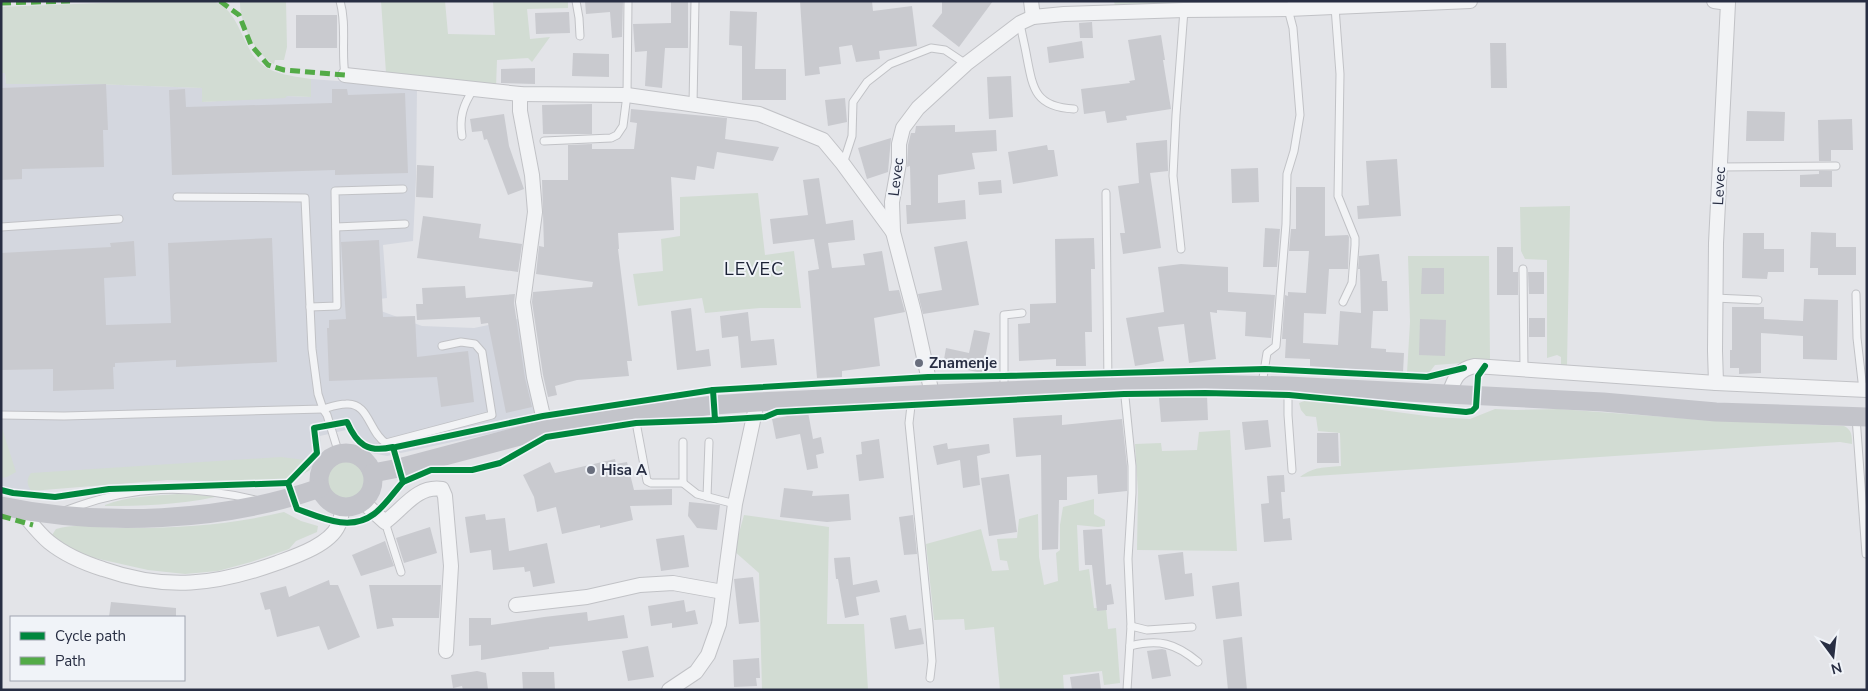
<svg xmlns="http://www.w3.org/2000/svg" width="1868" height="691" viewBox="0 0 1868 691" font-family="'Nunito Sans',sans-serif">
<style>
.built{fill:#d4d7df}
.green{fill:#d2dcd3}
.building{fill:#c9cacf}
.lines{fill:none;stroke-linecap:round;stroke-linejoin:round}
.lane-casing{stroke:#c1c2c6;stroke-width:9}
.street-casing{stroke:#c1c2c6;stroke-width:16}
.lane{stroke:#f2f3f5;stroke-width:7}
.street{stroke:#f2f3f5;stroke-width:14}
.secondary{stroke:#c3c4ca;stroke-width:19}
.quiet{stroke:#53ab47;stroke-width:5;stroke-dasharray:10 5;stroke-linecap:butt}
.cycleway-casing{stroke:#f0f3f8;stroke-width:9}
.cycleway{stroke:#00873e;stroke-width:6}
.poi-dot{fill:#696e7d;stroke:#f0f3f8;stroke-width:2}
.labels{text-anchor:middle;stroke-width:4;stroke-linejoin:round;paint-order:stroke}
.street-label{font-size:15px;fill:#282e43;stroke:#f0f3f8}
.poi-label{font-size:15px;font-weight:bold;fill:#282e43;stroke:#f0f3f8;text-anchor:start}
.quarter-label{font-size:18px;letter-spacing:1px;fill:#1a2034;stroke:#f0f3f8}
</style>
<rect width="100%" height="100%" fill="#e3e4e8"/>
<path class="built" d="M1,73H5L6,84H94L202,88L203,102L286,96L311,97V79L417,87L416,178L413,241L383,245L387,298L380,299L381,311L422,326L474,328L522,318L540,423L387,456L367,452L358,446L346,430L320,436L321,454L317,461L310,470L292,480L276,482L167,480L15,491L1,488Z"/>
<g class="green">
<path d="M150,1C166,1 201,0 215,2C239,10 242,47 260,63C274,75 294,76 311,79V97L287,96L285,98L202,102V88L94,84H6L5,73H1V7Z"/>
<path d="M240,1H286L287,47L284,60H275L274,64C255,54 239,22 240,1Z"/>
<path d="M381,1H445L448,34L495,35L493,1H568V8L527,9L530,39L550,37L532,62L528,58L497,60L496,87L386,73Z"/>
<path d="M1114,1H1211V5L1115,6Z"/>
<path d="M758,193L765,255L794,251L801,308H760L705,313L702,298L638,306L633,274L663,271L661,239L680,236V197Z"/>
<path d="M1570,206L1567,366H1561V357L1557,355L1547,358V260L1525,259L1521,251L1520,207Z"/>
<path d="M1408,256H1489L1490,361L1435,365L1428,374L1407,373L1410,322Z"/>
<path d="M1307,400L1434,417L1470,419L1495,409L1516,410L1559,409L1706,420L1844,426C1852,430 1852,436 1852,444L1840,442L1766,446L1300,477C1315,466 1323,468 1341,466L1340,433L1318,431L1316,417L1306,416L1301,410L1299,403Z"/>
<path d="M1,425L16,472L7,477L1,478Z"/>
<path d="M1230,430L1237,551L1137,550L1138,492L1135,444L1161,443L1162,451L1197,450L1199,432Z"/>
<path d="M281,457L305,460L310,470L292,480L276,482L167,480L31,491C27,484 26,480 31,473Z"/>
<circle cx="346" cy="479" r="20"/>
<path d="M177,494L215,496V497C178,505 142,506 105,506V505C128,496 153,496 177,494Z"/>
<path d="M1094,499V514L1105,520V526L1098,527L1077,525L1079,571L1089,569L1094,608H1106L1108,629L1116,628L1120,683L1104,685L1102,671L1063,675L1064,690H1000L994,627L965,630L964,619L934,620L926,544L981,529L992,571L1009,570L1007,561L1000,560L997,539L1017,538L1019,519L1038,514L1039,557L1044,585L1058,581L1056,553L1060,550V525L1063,507Z"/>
<path d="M284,512L301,521L318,526L317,532L296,541L289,549L251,562L218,571L185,574L148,570L81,555L54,542L52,535L56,529C79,522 107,529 132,528C184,528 234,524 284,512Z"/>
<path d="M744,515L829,527L827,624H864L868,690H762L759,573L734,551Z"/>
</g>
<g class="building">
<path d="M585,1H623L622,37L612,38L610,12L586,14Z"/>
<path d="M671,1H688V48H665L662,88L645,86L647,51L635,52L633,24L671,23Z"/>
<path d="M800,1H872L873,11L912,6L917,46L879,51L880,59L856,62L852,45L839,47L841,64L819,67L820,74L805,76Z"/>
<path d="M942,1H993L959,47L932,26L942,13Z"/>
<path d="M730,11L757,12L755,69H786V100H742V46L729,45Z"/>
<path d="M569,12L570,33L536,34L535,13Z"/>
<rect x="296" y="15" width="41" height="33"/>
<path d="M1092,22L1093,38H1080L1079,23Z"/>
<path d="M1161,35L1165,60H1163L1171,109L1126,116L1127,120L1107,123L1105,111L1084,114L1081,89L1130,83L1129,81L1135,80L1128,40Z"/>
<path d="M1082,41L1084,58L1049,63L1047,47Z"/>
<path d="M1490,43H1506L1507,88H1491Z"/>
<path d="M573,53L609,54V77L572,76Z"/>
<path d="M535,68V84L501,83V69Z"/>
<path d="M1011,76L1013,117L989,119L987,77Z"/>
<path d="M106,84L108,130H103L104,167L22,169V179L1,180V88Z"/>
<path d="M185,89L186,107L332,103V89H347L348,95L405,93L408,173L335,175V170L172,175L169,90Z"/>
<path d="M845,98L847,122L828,126L825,100Z"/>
<path d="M592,104V134H543L542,105Z"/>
<path d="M631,109L727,118L725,139L779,147L773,161L717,152L714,169L697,166L695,180L671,177L674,230L618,233L619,249H618L632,361H627L629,376L577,380L555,386L557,395L548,397L543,375L532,302L533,292L592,287L593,282L536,274L539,246L544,247L542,180H568V145L592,144V149H634L637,123L630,122Z"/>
<path d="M1747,111L1785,112L1784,141H1746Z"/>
<path d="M504,114L509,146L524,189L508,195L487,139L484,140L482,131L472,132L470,119Z"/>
<path d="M1852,119L1853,150H1831V161H1819L1818,120Z"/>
<path d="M955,125V132L996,130L997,151L972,153L975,169L938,175V203L965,200L966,219L907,224L906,205H911L910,166L907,167L908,145L911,133H915L916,126Z"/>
<path d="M891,138L888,172L867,179L858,148Z"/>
<path d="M1167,140L1168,171L1150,173L1161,248L1123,254L1120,233H1125L1118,186L1139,183L1136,143Z"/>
<path d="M1047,145L1048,150H1054L1058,176L1013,184L1008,152Z"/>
<path d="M1397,159L1401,216L1358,219L1357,206L1369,205L1366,161Z"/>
<path d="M417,165L434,166L433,198L416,197Z"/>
<path d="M1258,168L1259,202L1232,203L1231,169Z"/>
<path d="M1819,171H1832V187H1800V175L1819,174Z"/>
<path d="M819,178L826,224L853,220L855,240L828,243L832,268L865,265L863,254L882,251L889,291L899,290L905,312L874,318L880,366L842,371V377L817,378L808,271L819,269L814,239L773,244L770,219L808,215L803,180Z"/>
<path d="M1001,180L1002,193L979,195L978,182Z"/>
<path d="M1296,187H1325V236L1348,235L1349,237L1348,269H1329L1326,314L1304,313L1303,343L1338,345L1340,311L1361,313L1360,269H1358L1359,256L1379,254L1382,281H1387L1388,311H1373L1371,348L1386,349V352L1404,353L1403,373L1310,366V359L1285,358L1286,339H1282L1285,295L1288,296V292L1306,293L1309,251H1289L1291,229H1296Z"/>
<path d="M423,216L481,224L479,238L522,244L518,272L417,258Z"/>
<path d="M1265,228L1280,229L1277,267H1263Z"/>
<path d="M1811,232L1836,233V247H1856V275H1818V268H1810Z"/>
<path d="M1743,233H1764V249H1784V272H1768L1767,279L1742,278Z"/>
<path d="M272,238L277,362L176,367V360L115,363V367H113L114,389L53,391V369L1,370V253L111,247L110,243L134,241L136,276L104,278L106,325L171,323L168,243Z"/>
<path d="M1094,238L1095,269H1091L1092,332H1085L1086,366H1056V359L1019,361L1018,324L1030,323V304L1056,303L1055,239Z"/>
<path d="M379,240L383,317L415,316L417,357L468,351L474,402L441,407L437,377L329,381L327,328H329V320L346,319L341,242Z"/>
<path d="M967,241L979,305L923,314L918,294L942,290L934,247Z"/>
<path d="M1497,247H1513V272H1518V295H1497Z"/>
<path d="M1181,264L1228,267V292L1275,295L1271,338L1245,336L1246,312L1217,310V313L1210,312L1216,359L1189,363L1184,324L1158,327L1164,361L1135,366L1126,318L1164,312L1158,267Z"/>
<path d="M1422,268H1444V294H1421Z"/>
<path d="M1528,272H1544V294H1529Z"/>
<path d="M465,286L466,298L515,294L514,303L525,378L532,407L506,413L488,323L481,324L480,317L417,320L416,304H423L422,288Z"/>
<path d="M1804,299L1838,300L1837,360L1803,359V336L1761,333V373L1739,374V368H1730V350H1732V307H1764V319L1803,321Z"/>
<path d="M691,308L696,351L709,349L711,366L677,370L671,311Z"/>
<path d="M748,312L751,341L774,339L777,365L741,368L738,336L722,338L720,316Z"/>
<rect x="1529" y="318" width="16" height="19"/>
<path d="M1420,319L1446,320L1445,356L1419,355Z"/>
<path d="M974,330L990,333L982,373L943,365L946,348L969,353Z"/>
<path d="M1207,395L1208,420L1161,422L1159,398Z"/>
<path d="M808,412L813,439L821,437L824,453L816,455L818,468L807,470L800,434L776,439L772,419Z"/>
<path d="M1062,415V425L1122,419L1127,466V491L1098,494L1097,475L1067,477V500H1059L1058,549L1042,550L1041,455L1016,457L1013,418Z"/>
<path d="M1268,420L1271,447L1245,450L1242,422Z"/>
<path d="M1317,433H1338L1339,463H1317Z"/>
<path d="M879,439L884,478L859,481L856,455L862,454L861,442Z"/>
<path d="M947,443L948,449L989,444L990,453L977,456L980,485L963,488L960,460L937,465L933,446Z"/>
<path d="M615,459L616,464L627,462L634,490L672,489V505L630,506L633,520L600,528V525L562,534L556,507L537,512L534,497L523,475L550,462L555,473Z"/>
<path d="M1009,474L1017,532L989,536L981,478Z"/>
<path d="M1284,475L1285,492H1281L1283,519L1290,518L1292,540L1264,542L1261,504L1269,503L1267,476Z"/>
<path d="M784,488L813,491L812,496L849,494L851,520L827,522L780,517Z"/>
<path d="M689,502L720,505L717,530L697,528L688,516Z"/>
<path d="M485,514L486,520L505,518L509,551L547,543L555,583L533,587L530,571L525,572L524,567L493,570L491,550L470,553L465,517Z"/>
<path d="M913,515L917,554L904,555L899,517Z"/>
<path d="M430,527L437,553L404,563L396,538Z"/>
<path d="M1102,529L1106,585L1111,584L1114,604L1107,605V610L1097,611L1092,565H1085L1083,530Z"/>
<path d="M684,535L689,567L661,571L656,539Z"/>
<path d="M385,541L394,566L361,576L352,555Z"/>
<path d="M1183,552L1185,574L1192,573L1194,596L1165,600L1158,555Z"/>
<path d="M850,557L853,585L877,580L880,592L856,597L859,615L845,618L838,579H836L834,558Z"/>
<path d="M753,577L759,622L739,624L734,579Z"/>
<path d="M329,580L330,585H338L360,637L328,650L319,626L277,637L270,609L265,610L260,593L286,586L289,597Z"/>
<path d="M1239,582L1242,616L1216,619L1212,586Z"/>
<path d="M369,585H441L439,618H392L394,626L377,629Z"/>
<path d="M684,600L686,612L695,610L698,624L672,628V623L651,626L648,606Z"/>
<path d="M111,602L176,608V617H109Z"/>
<path d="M587,612L588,621L624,615L628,638L549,647V649L481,660V645L469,646V618H491V625L544,617Z"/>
<path d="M906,615L909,630L921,628L924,644L895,649L890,618Z"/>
<path d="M1242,637L1247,690H1228L1223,640Z"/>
<path d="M648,646L654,677L628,681L622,651Z"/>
<path d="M1162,649L1166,650L1171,676L1152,679L1147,651Z"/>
<path d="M759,658L760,678H756L757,686L734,687L733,660Z"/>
<path d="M477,671L486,673L488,690H463L462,686L453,688L451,675Z"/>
<path d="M522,672H554L555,690H523Z"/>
<path d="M1099,673L1101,690H1072L1070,677Z"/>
</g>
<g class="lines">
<defs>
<g id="lane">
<path d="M340,1C347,25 341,50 345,75"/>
<path d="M576,1L579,18L580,36"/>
<path d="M1335,7L1340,74L1338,196L1355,238V245L1352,283L1343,302"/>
<path d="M1020,23C1022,35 1025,46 1027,58C1033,90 1036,107 1074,109"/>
<path d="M693,104L695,1"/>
<path d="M462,136C459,118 463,105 473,90"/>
<path d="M544,141L611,138L617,135L623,126L627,95L628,1"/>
<path d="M843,164L852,136L853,102L867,82L890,64L931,48L945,50L966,64"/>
<path d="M1720,167L1836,166"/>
<path d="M1106,193L1108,386"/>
<path d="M177,197L305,198L312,349L318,394L323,409L327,415L339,454"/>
<path d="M1,227L119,219"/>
<path d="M336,227L405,224"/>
<path d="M1181,249L1173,176L1176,115L1184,10"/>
<path d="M1523,269L1524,369"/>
<path d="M1856,294L1857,338L1863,390"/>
<path d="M1715,298L1758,300"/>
<path d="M310,307L337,306L335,191L403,189"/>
<path d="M1262,384L1267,353L1276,346L1286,224L1287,174L1294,151L1300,115L1293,28L1288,9"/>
<path d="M1288,386V415L1292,470"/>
<path d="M1124,387L1132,466V493L1128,559L1131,626L1127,690"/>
<path d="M1004,390V315L1022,313"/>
<path d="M912,397L909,423L929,624L932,661L930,678"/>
<path d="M1,415L64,416L323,409C330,407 338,404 346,404C369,402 369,433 386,443L492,415L482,352L475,344L461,342L442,346"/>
<path d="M635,417L647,481L651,483H683L697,494L735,504"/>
<path d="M1856,417L1866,554"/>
<path d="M683,483V442"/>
<path d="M707,497L709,442"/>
<path d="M67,510C132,485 188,484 255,500"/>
<path d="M385,522L401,572"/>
<path d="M1131,626L1147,630L1192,627"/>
<path d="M1130,646C1159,639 1175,643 1198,662"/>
</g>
<g id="street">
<path d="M1031,1L1033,17"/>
<path d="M1714,1L1728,3L1716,243L1715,351L1716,383"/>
<path d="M345,75L520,94L627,95L759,114L823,140L843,164L893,232"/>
<path d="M520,94V111L532,175L535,212L523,302L534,377L546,429"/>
<path d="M932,394L914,312L893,232L892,202L899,163V144L903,128L918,108L966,64L1020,23L1033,17L1064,14L1184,10L1288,9L1470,1"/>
<path d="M1449,394C1454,379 1458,369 1475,366L1716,383L1867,390"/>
<path d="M363,502L385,522C403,509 417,485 442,489L445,496L451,566L446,651"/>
<path d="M18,508C28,519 38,533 49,542C65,555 84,563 103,569C166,591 216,585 277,563C296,556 329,545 338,526C341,521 341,514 343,508"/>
<path d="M516,605L587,597L640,585L673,583L723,592"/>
<path d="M669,690L696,672L708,655L719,624L735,504L757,402"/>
</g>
</defs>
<use href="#lane" class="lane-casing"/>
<use href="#street" class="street-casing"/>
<use href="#lane" class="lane"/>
<use href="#street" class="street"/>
<g class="secondary">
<circle cx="346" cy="480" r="27"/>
<path d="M373,473L399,468L546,429L635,415L714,405L757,402L1004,391L1198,384L1288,386L1603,402L1716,412L1867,417"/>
<path d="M1,506C102,527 223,522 320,488"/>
</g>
<g class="quiet">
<path d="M220,1L239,15L251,45L268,65L284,70L345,75"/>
<path d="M1,3L70,1"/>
<path d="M1,516L33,525"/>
</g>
<defs>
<g id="cycleway">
<path d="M713,390L715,420L765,417L777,412L1124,394L1205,393L1289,395L1466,412L1472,411L1476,407L1478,376L1485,366"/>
<path d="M347,422C357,445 368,453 393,447L403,482C394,492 385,506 374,514C350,532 322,518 297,509L288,483L317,453L314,428Z"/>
<path d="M396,447L543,416L713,390L928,377L1004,376L1265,369L1427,377L1464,368"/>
<path d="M403,482L431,470H472L500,463L546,437L636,423L715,420"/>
<path d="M1,490L13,493L55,497L109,489L288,483"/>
</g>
</defs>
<use href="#cycleway" class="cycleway-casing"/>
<use href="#cycleway" class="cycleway"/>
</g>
<g class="poi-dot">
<circle cx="919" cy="363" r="5"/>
<circle cx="591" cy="470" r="5"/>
</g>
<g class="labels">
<g class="street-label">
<text transform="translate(896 177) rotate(-83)" y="5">Levec</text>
<text transform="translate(1719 186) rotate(-87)" y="5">Levec</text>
</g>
<g class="poi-label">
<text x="929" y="368">Znamenje</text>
<text x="601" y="475">Hisa A</text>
</g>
<g class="quarter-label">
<text x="754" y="275">LEVEC</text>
</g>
</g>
<rect width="1868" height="691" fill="none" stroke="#282e43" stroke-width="5"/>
<rect x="10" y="616" width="175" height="65" fill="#f0f3f8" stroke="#a0a4b0"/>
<rect x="20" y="632" width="25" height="8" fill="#00873e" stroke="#a0a4b0"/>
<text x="55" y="641" font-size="15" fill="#282e43">Cycle path</text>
<rect x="20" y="657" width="25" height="8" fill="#53ab47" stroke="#a0a4b0"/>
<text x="55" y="666" font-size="15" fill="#282e43">Path</text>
<g transform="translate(1833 656) rotate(165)" stroke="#f0f3f8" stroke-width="4" paint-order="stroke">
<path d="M0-4L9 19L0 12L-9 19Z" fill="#282e43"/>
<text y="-8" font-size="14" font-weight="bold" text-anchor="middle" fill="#282e43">N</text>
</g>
</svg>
